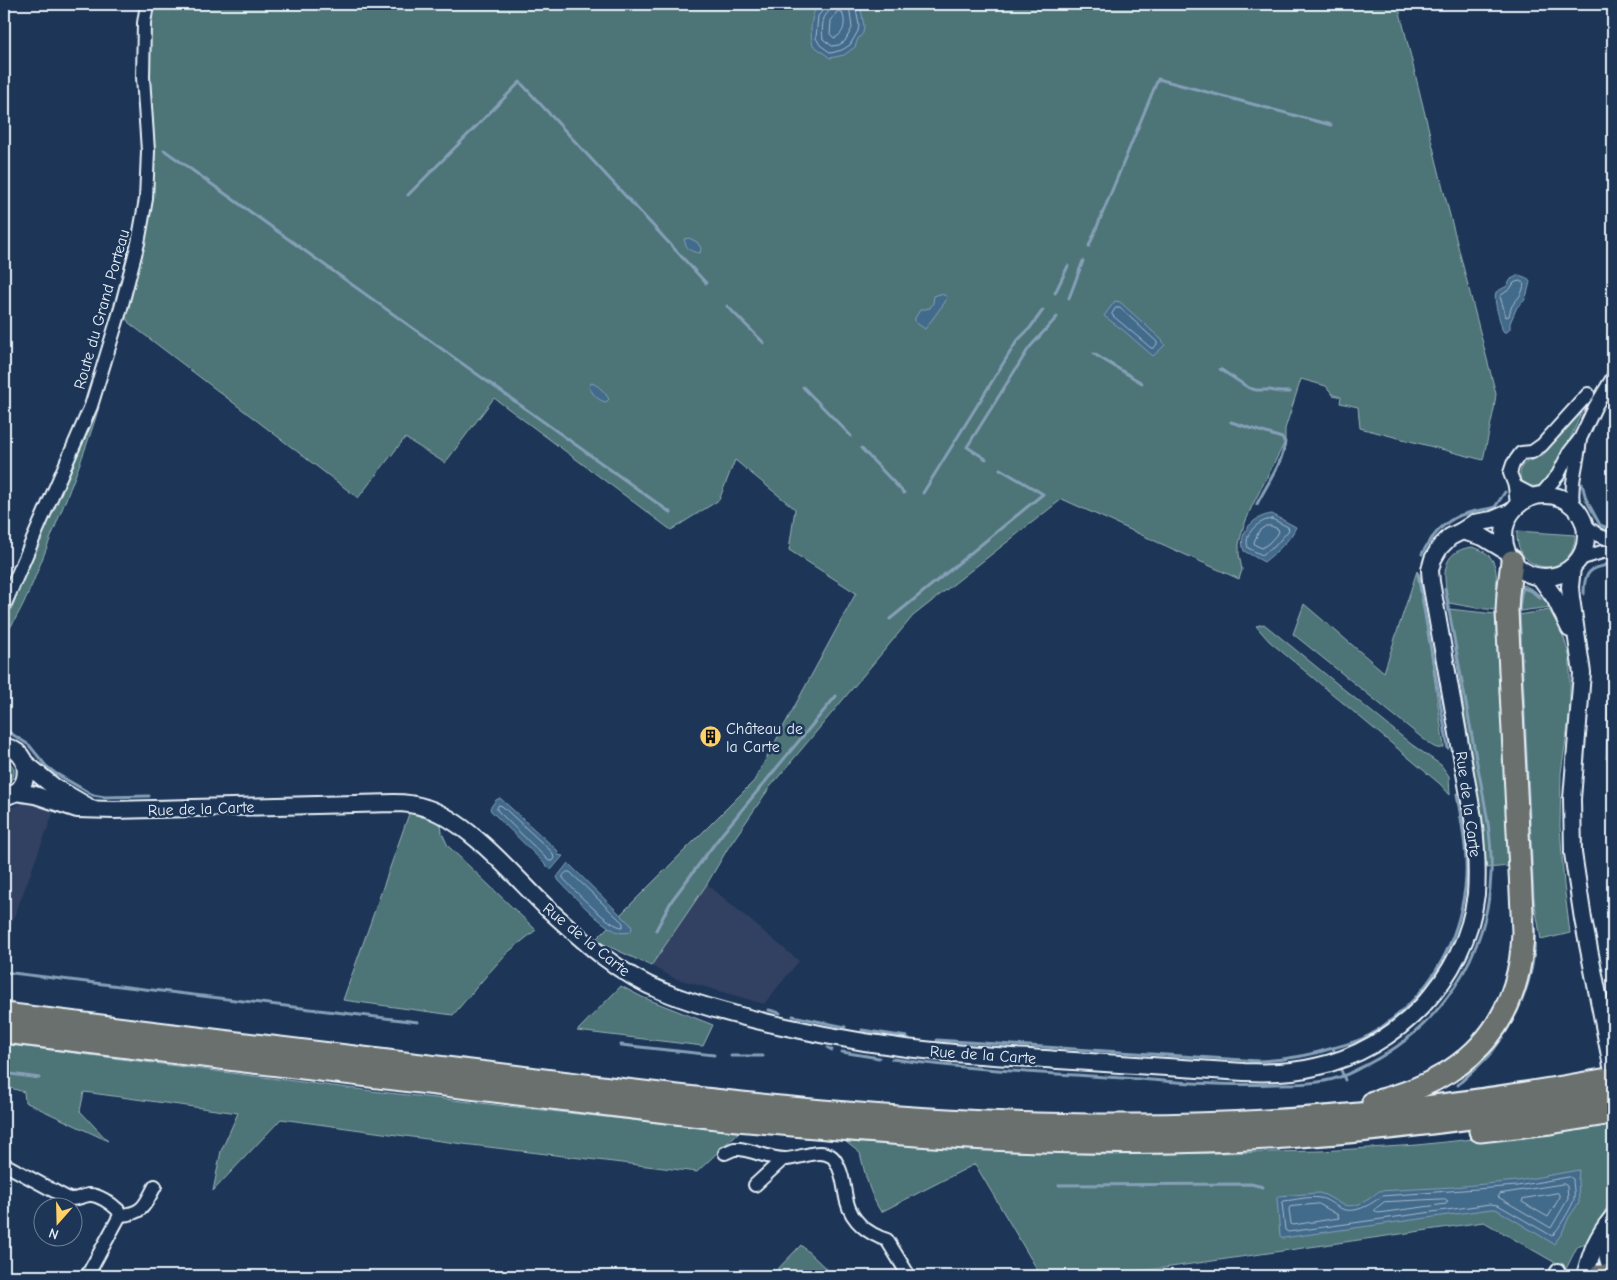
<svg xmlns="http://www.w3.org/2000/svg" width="1617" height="1280" viewBox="0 0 1617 1280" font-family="'Comic Neue',sans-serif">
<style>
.built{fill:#324162}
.green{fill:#4d7478;stroke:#9ab2b8}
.water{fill:#436a8b;stroke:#85a0b7}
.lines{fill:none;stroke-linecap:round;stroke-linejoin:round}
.shore{stroke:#a6bbcc;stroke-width:1}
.stream{stroke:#85a0b7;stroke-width:3}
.minor-casing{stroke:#e8f1f8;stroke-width:16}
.tertiary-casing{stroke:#e8f1f8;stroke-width:20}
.primary-casing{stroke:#e8f1f8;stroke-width:25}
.trunk-casing{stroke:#e8f1f8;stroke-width:25}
.minor{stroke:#1d3557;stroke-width:12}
.tertiary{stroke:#1d3557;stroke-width:16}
.primary{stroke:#6a706d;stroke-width:21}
.trunk{stroke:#6a706d;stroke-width:21}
.labels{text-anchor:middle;stroke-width:5;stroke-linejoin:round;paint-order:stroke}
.street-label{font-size:16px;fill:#e8f1f8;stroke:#1d3557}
.poi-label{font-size:16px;fill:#e8f1f8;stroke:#1d3557;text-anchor:start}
</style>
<rect width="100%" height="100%" fill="#1d3557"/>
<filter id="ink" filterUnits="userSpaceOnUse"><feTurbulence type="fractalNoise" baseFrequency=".02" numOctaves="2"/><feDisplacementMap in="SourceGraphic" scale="10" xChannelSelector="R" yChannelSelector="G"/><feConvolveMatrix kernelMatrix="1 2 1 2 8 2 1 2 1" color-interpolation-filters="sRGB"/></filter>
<g filter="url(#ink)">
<g class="built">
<path d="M28,802L54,811L4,944V817L10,808L20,804Z"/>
<path d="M707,884L799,961L764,1004L674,978L651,966Z"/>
</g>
<g class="green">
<path d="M147,4H1398L1445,196L1496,394L1494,409L1483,460L1360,428L1358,407L1340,403L1341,397L1333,395L1326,386L1301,379L1285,429V442L1252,506L1243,528L1239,544V554L1242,570L1239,579L1062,499L913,616L770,787L728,848L707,884L651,966L595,940L754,781L856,593L789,550L795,509L735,460L719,500L671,530L494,398L445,463L405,438L358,498L129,323L121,308L146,199Z"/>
<path d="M99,407C86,451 68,494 51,537C38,569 27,602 8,631L4,629C4,606 25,569 35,547C57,501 79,454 99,407Z"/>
<path d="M1582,412C1573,431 1561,463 1549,478C1540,489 1526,489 1520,477C1519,458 1534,463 1545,453Z"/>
<path d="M1517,531L1575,535C1575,579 1514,577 1517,531Z"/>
<path d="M1472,547C1506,555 1494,584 1496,610L1477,608L1449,603C1443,578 1439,551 1472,547Z"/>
<path d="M1417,571L1420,576L1444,747C1437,751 1431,745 1426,741L1293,634L1304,604L1384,672Z"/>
<path d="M1524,585L1535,591L1551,607L1520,611L1521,586Z"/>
<path d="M1449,609L1495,614L1510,866L1487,868Z"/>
<path d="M1549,610L1562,631L1570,659V712L1561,773L1560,826L1564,885L1570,933L1541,940L1529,870L1519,615Z"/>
<path d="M1264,624L1411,744L1441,765L1449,776L1450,795L1440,784L1269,641L1256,626Z"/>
<path d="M1613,692V758L1606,759L1608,693Z"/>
<path d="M4,760C18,764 17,780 4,785Z"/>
<path d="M410,811L427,814L441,823L442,833L448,846L536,930L507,953L487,975L453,1015L343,1000Z"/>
<path d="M621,986L642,997L713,1025L703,1046L577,1031Z"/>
<path d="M4,1044L372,1091L739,1132L697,1172L463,1144L281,1119L213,1191L221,1151L238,1113L84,1092L80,1111L108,1141L25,1102L24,1092L4,1086Z"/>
<path d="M1613,1124V1190L1611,1199L1589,1243L1577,1247L1566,1269L1484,1222L1108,1276H1041L975,1164L881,1212C869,1193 865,1174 860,1153L846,1142L1109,1155L1321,1151L1417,1145Z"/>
<path d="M801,1245L834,1276H771Z"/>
</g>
<g class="water">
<path d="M823,4H860L864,26L863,33L858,39L855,47L844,55L830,58L813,45C810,36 810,17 816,9C818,7 821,6 823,4Z"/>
<path d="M689,238L697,242L701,248L700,253C691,252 686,249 684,239Z"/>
<path d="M1519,275L1527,278L1530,282L1527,294L1524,301L1517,307L1510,323V329L1507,332H1504L1502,329C1500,318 1493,303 1496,292L1507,286L1511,279Z"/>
<path d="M940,294L944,295L947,297L945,302L925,329L915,322V318L920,310L930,308L933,303L934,296Z"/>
<path d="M1115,301L1120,302L1162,340L1165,345L1153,356L1123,330L1104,316Z"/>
<path d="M591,383C599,385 604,392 609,399L606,402C597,400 593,394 589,387Z"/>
<path d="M1272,514L1296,527C1290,541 1276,552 1264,562L1244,551C1237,532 1254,516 1272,514Z"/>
<path d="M500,798L558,851V855L563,856L551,870L491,811L490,808L496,800Z"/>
<path d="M568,863L631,925L632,929L630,932C626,933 622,933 618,932C600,925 573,895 559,881L557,877Z"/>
<path d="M1579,1170L1578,1180L1579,1203L1569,1217L1562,1233L1554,1244L1496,1209H1491L1283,1238L1280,1236L1277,1198L1278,1196L1319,1193C1328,1195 1333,1200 1341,1204C1355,1210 1370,1199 1379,1191L1453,1187L1517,1181Z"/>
</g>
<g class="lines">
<g class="shore">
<path d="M825,4V8L818,16L816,38L820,45L831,53L842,50L850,45L858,31L859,25L855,4"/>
<path d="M832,4C831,11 827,12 824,18C822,24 822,34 823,39L832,46L839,45L845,41L852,28L849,4"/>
<path d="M838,11L842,12C846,22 845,34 834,38L830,34L831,21Z"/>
<path d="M1520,281L1524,283C1523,293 1520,296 1514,303C1511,306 1510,312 1509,316L1506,317L1500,296L1510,289L1514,283Z"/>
<path d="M1116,308H1120L1157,342V344L1154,348H1151L1113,316L1112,314Z"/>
<path d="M1272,519L1288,527L1289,530L1274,547L1262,555L1248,548C1243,533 1259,520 1272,519Z"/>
<path d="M1266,526H1271L1278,529L1279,532L1269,543L1262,548L1255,545L1254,542L1259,531Z"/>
<path d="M499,805L502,806L552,852L554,858L552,861H549L497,810V808Z"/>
<path d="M567,872H570L623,923V927C610,928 573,889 563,878V876Z"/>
<path d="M1570,1177L1573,1179C1573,1185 1575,1193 1574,1199C1574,1204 1556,1233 1552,1236L1498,1205L1490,1204L1288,1232L1285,1230L1282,1203L1284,1201C1295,1200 1309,1196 1320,1198C1327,1199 1332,1204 1338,1207C1353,1216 1370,1205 1382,1196L1517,1186Z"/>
<path d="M1564,1184L1567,1186L1568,1199L1551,1228L1498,1197L1500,1194Z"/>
<path d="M1558,1193L1560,1197L1548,1217L1522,1202L1523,1199Z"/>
<path d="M1445,1199L1448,1201L1446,1204L1378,1213L1375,1211V1209L1384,1202Z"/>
<path d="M1319,1204L1338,1215L1339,1218L1293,1225L1291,1224L1289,1209L1290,1207Z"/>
</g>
<g class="stream">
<path d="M164,150L671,513"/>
<path d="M408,195L520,82L706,283"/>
<path d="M1089,246L1158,79L1331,125"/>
<path d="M1055,293L1068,266"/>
<path d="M1069,298L1083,261"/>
<path d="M727,306L764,343"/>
<path d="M111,319L124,271"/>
<path d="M1094,354L1142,383"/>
<path d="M1220,369L1249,388L1256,390H1270L1279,392H1290"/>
<path d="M803,387L851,436"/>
<path d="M1231,422L1282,438L1285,442C1283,463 1267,484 1257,504"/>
<path d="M861,448L904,493"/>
<path d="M986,459L967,447L1029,348L1057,317"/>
<path d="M1582,484L1586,499L1600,525L1613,530"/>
<path d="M923,493L1017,341L1030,328L1043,310"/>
<path d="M1422,554C1432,535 1446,518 1468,513C1477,510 1486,510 1495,507L1505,492"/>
<path d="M1418,574L1448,748"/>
<path d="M1584,594C1584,583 1585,572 1596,568C1601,566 1604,567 1609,563"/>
<path d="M890,619L1043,494L1000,469"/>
<path d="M4,729L29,745L46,766L55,773L93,795L105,797L149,796"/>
<path d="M656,930L672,900L722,834L836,696"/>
<path d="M4,972L418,1022"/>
<path d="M769,1010L780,1013"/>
<path d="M793,1016L845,1027"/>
<path d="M862,1030L907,1037"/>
<path d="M937,1040L1258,1061C1285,1060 1308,1056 1333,1048L1334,1051"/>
<path d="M621,1045L714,1055"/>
<path d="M828,1048L832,1050"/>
<path d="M1333,1048C1344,1045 1356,1042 1366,1037C1376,1033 1385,1024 1394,1018C1434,985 1458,940 1465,888C1469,857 1462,825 1457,794"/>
<path d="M842,1052L879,1058"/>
<path d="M731,1056H763"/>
<path d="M892,1059C974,1070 1056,1074 1139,1079C1184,1083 1230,1086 1275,1084C1297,1084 1319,1084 1340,1077C1350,1074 1359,1068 1368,1064C1440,1027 1488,955 1491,874C1493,838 1483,794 1476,758C1466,702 1455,646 1445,589"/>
<path d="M1341,1070L1345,1080"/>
<path d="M4,1073L39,1078"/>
<path d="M1458,1085C1470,1073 1484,1062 1494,1049C1515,1021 1530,987 1534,953C1535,941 1534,929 1534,918L1519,611L1521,594L1523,588L1532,591L1540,598"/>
<path d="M1059,1185L1251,1184L1263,1187"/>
</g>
<defs>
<g id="minor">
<path d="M1515,486L1534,496"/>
<path d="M1541,495L1558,475L1569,453L1580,439L1595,407L1613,377"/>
<path d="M1517,505L1515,486L1510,473L1513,464L1521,453L1532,452L1542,445L1588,394"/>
<path d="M1573,505C1570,482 1578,462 1580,439"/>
<path d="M1585,525L1598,535L1613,541"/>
<path d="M1579,559L1602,552H1613"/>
<path d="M4,606L91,406L121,308L138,243L146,199L148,151L143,77L144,23L147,4"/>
<path d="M725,1153L734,1149H740C755,1151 770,1159 785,1159C799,1159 817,1148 831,1156C835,1158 837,1164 839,1168C844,1179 844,1191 847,1202C852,1222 869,1234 887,1240L909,1276"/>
<path d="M4,1164L69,1199C77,1200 81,1196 89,1195C98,1194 112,1204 118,1210L120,1215L118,1219L87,1276"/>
<path d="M755,1185L783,1159"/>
<path d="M120,1215C143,1214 145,1205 155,1186"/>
<path d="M1554,1276L1558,1270"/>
</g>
<g id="tertiary">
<circle cx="1545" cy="536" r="41"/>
<path d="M1462,531L1483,537L1506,551"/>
<path d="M1572,567L1570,587L1571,598L1582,673L1572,799L1573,853L1583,919L1613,1071"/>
<path d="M1540,577L1555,598L1570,629"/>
<path d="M4,747C33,749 33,794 4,796"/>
<path d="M25,763L53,786L87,806"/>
<path d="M16,792L35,795L77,809L114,810L394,803C405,803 415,804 426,808C468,821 514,876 546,907C581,939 618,974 662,991C701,1007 742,1017 782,1026C835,1038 889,1047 943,1052C981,1056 1020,1057 1058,1060C1120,1064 1182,1068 1244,1072C1268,1073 1292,1073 1315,1067C1397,1049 1466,979 1476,894C1478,868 1476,843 1473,818L1431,582L1430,570L1433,559L1440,547L1450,537L1462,531L1474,523L1492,520L1511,512"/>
<path d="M1613,1224C1607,1247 1603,1250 1613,1272"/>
<path d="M1585,1276C1592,1250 1596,1238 1613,1217"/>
</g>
<path id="primary" d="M1599,1276H1613"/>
<g id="trunk">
<path d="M4,1014C173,1035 343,1056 512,1076C717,1102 922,1126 1128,1125C1291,1125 1453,1108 1613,1078"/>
<path d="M4,1032L717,1118C869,1133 1021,1145 1173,1142C1321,1139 1468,1122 1613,1095"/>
<path d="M1373,1102C1464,1081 1520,1028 1523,932L1507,611L1508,594L1512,561"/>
<path d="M1480,1131L1550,1123L1613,1113"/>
</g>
</defs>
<use href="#minor" class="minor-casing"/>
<use href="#tertiary" class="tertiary-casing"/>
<use href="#primary" class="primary-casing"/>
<use href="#trunk" class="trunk-casing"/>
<use href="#minor" class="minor"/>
<use href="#tertiary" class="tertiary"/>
<use href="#primary" class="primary"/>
<use href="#trunk" class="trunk"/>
</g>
</g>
<defs>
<symbol id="building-disc" viewBox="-11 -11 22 22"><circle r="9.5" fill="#ffd166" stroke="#1d3557"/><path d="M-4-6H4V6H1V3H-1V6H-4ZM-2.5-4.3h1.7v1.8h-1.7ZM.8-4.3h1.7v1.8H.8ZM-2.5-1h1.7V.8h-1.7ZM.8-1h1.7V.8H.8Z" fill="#111"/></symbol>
</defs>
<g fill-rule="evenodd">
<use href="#building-disc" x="698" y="724" width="25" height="25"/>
</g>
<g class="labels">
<g class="street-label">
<text transform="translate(101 309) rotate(-74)" y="6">Route du Grand Porteau</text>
<text transform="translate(1469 804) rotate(82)" y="6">Rue de la Carte</text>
<text transform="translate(201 808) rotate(-2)" y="6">Rue de la Carte</text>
<text transform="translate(587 939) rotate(39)" y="6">Rue de la Carte</text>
<text transform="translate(983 1054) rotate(4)" y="6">Rue de la Carte</text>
</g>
<g class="poi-label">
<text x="726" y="734">Château de<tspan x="726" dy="18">la Carte</tspan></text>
</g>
</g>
<rect width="1617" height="1280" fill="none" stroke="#1d3557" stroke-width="20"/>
<rect x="10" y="10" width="1597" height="1260" fill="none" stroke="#e8f1f8" stroke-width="2" filter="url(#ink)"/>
<g transform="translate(58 1222) rotate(200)"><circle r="24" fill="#1d3557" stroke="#6e8097"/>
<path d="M0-4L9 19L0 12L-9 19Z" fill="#ffd166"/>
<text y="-8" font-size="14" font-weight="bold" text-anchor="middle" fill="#e8f1f8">N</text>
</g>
</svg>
